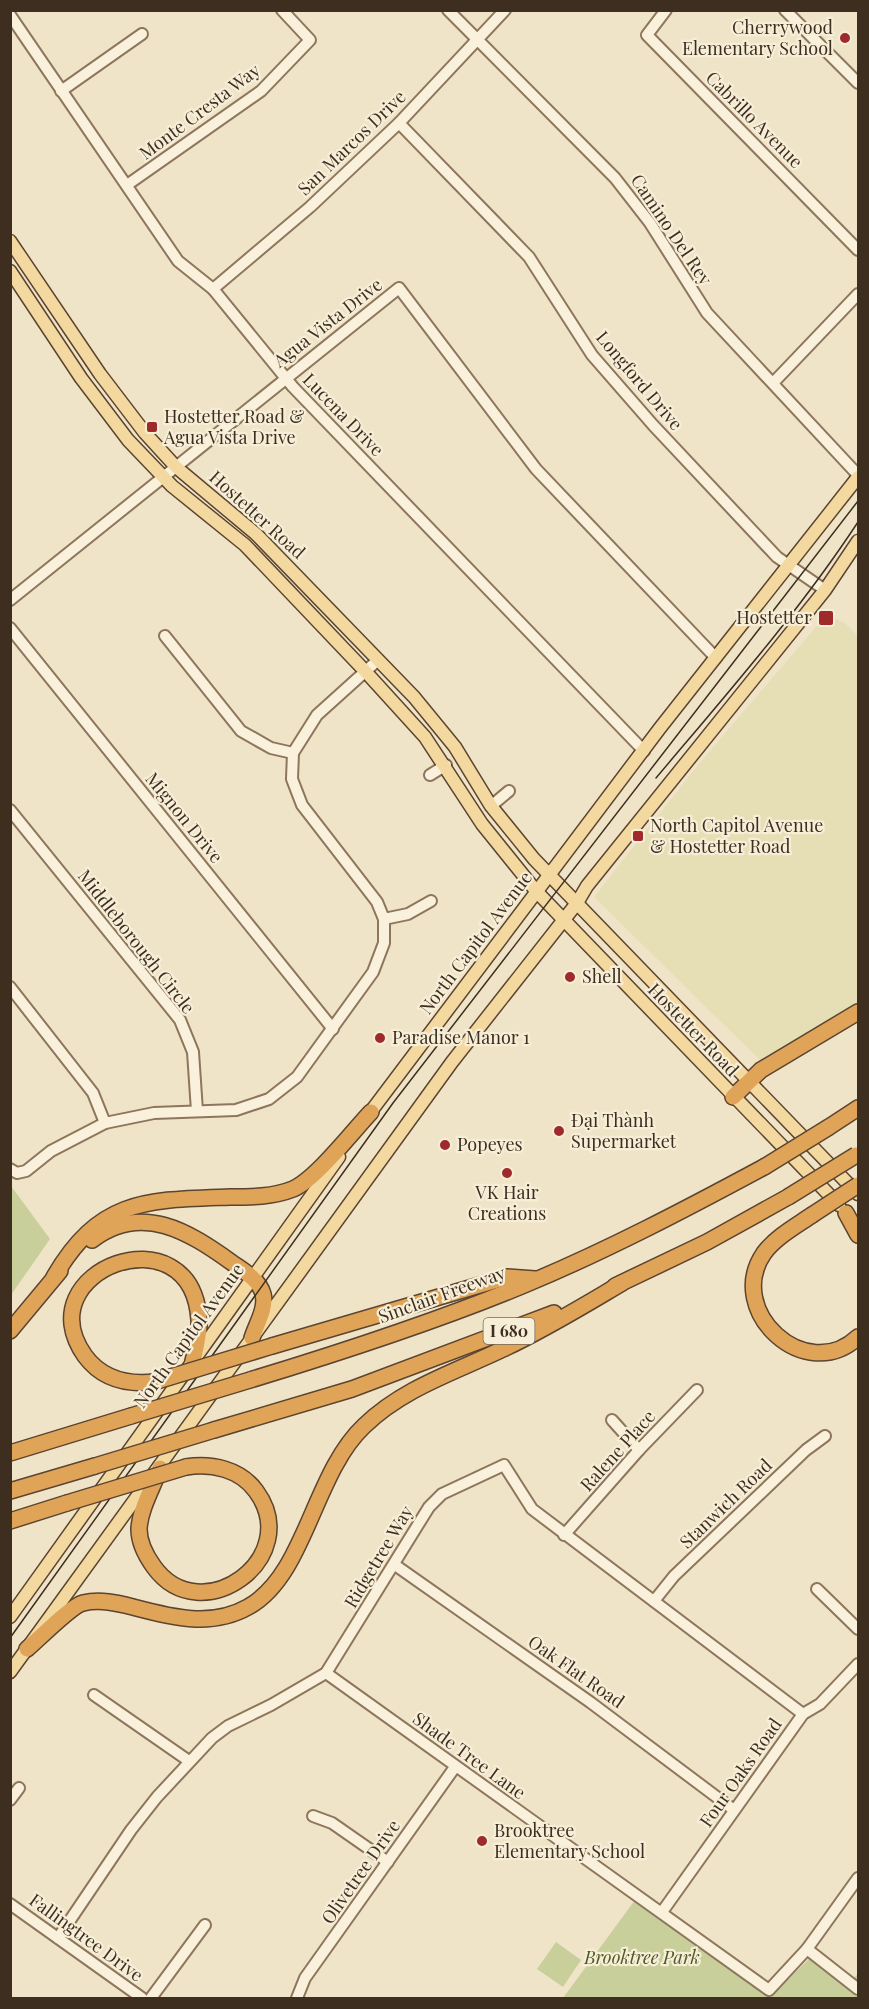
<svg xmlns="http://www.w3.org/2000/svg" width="869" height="2009" viewBox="0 0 869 2009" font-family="'Playfair Display',serif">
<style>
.farmland{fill:#e6deb5}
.green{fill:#c9cf9b}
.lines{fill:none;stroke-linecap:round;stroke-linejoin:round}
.minor-casing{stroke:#8d765c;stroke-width:14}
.major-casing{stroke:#5b4430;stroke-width:15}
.highway-casing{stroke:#5b4430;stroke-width:18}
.minor{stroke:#faf1dc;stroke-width:10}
.major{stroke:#f3d9a0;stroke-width:12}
.highway{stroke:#e0a458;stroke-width:15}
.tram{stroke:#3d2e20;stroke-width:1.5}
.highway-bridge-casing{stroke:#5b4430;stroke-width:18;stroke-linecap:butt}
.highway-bridge{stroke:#e0a458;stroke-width:15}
.poi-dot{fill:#9e2a2b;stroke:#f7eed8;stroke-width:2}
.labels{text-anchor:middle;stroke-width:4.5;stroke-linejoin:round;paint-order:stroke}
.shield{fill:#f7eed8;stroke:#756857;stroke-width:1.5}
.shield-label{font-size:16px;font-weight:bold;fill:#3d2e20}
.poi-label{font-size:18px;fill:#3d2e20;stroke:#f7eed8;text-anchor:start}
.street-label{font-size:18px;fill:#3d2e20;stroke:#f7eed8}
.park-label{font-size:18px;font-style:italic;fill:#4d5a26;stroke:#f7eed8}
</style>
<rect width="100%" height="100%" fill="#f0e4c8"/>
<path class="farmland" d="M826,615L845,623L858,636V1002L768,1068L594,897L698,765Z"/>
<g class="green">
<path d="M11,1186L50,1239L11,1295L10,1186Z"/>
<path d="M635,1900L769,1998H563Z"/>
<path d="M556,1942L581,1960L563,1987L537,1969Z"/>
<path d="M811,1957L845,1986L858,1974V1998H769Z"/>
</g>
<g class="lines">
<defs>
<g id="minor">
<path d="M448,10L615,178L650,223L707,313L858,475"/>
<path d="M666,10L647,35L858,250"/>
<path d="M785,10L858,83"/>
<path d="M10,15L178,261L213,289L293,387L644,751"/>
<path d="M61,91L142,34"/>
<path d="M399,123L529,257L592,355L653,425L777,557L825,590"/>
<path d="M127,185L261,91L310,40L282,10"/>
<path d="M213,289L310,207L399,123L505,10"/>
<path d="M773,383L858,294"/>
<path d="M10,600L399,288L536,469L716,658"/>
<path d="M10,628L333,1029"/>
<path d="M165,636L241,731L271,748L293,753"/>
<path d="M430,775L446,765"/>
<path d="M491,806L509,791"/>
<path d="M10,810L180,1020L193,1052L197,1111"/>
<path d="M384,919L408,914L431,901"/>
<path d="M10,987L93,1093L105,1123"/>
<path d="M10,1169L17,1173L26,1171L51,1151L105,1123L154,1113L236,1110L269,1099L297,1077L373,972L384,943V919L377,902L302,805L292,779L293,753L317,715L378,660"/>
<path d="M612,1420L639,1450"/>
<path d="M564,1535L639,1450L697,1390"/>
<path d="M395,1565L590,1702L734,1810"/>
<path d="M817,1589L858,1629"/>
<path d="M654,1601L674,1576L806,1450L825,1436"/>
<path d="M326,1673L769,1990L807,1949L858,1878"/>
<path d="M94,1695L189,1761"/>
<path d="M10,1800L19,1788"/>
<path d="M313,1816L332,1823L388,1862"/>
<path d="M10,1904L142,1998"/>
<path d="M662,1912L803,1714L820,1704L858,1664"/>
<path d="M58,1938L131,1830L157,1797L212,1738L228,1726L271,1705L326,1673L429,1507L442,1494L504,1465L532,1509L803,1714"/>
<path d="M807,1949L858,1989"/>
<path d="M151,1998L205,1925"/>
<path d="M297,1998L305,1978L455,1767"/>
</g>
<g id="major">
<path d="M10,241L100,374L145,433L176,467L256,534L414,697L455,747L491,806L534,859L858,1194"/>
<path d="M10,271L81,378L128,440L172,486L245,545L365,671L425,737L482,824L536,891L839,1205"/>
<path d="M366,1118L660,728L858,477"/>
<path d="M10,1617L339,1157"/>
<path d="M10,1672L452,1062L577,903L587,886L825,590L858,541"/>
</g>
<g id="highway">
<path d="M733,1097L761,1070L858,1012"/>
<path d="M829,1127L858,1108"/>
<path d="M846,1213L858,1235"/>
<path d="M812,1215C796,1226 776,1237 764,1253C724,1311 806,1386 858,1337"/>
<path d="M92,1240C142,1202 189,1232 231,1262C242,1270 259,1279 263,1294C267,1308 256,1325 252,1338"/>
<path d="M54,1277C100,1198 147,1200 230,1197C251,1197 273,1197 293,1189C316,1179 352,1132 371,1112"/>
<path d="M615,1286L707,1242L788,1197"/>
<path d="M10,1331L60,1271"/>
<path d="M272,1346L507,1277L535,1279"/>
<path d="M250,1380C342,1352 435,1322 524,1285C606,1251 686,1209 764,1167"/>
<path d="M154,1382C126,1385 102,1379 85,1356C24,1270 192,1208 199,1320C200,1334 196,1347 193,1361"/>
<path d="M214,1430L352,1389L554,1313"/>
<path d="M10,1453L131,1416"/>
<path d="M160,1468C153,1487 140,1509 139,1529C139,1543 146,1556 154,1567C201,1632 305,1558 256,1491C240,1469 212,1463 186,1467"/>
<path d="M10,1491L95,1466"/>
<path d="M10,1521L67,1503"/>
<path d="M27,1649C39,1639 71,1606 83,1603C100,1599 117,1603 133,1607C171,1617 211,1628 248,1607C306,1575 313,1474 364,1426C403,1388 455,1372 503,1349C544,1330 583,1306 622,1283"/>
</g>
</defs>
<use href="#minor" class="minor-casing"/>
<use href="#major" class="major-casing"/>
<use href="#highway" class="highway-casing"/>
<use href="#minor" class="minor"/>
<use href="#major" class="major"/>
<use href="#highway" class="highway"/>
<g class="tram">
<path d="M656,778C725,696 799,612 858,522"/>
<path d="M10,1638L393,1103L858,501"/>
</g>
<defs>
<g id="highway-bridge">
<path d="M764,1167L829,1127"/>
<path d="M788,1197L856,1155"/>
<path d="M812,1215L858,1185"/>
<path d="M154,1382L272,1346"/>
<path d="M131,1416L250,1380"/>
<path d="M95,1466L214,1430"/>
<path d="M67,1503L186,1467"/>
</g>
</defs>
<use href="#highway-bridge" class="highway-bridge-casing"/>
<use href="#highway-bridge" class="highway-bridge"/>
</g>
<g class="poi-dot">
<circle cx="845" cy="38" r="6"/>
<rect x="146" y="421" width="12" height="12" rx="3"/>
<rect x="818" y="610" width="16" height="16" rx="3"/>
<rect x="632" y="830" width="12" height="12" rx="3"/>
<circle cx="570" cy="977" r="6"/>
<circle cx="380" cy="1038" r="6"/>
<circle cx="559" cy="1131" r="6"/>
<circle cx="445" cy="1145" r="6"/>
<circle cx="507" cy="1173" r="6"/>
<circle cx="482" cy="1841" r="6"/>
</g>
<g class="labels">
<rect class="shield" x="483.5" y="1318" width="51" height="26" rx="4.5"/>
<g class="shield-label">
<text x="509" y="1337">I 680</text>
</g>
<g class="poi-label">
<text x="833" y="34" text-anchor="end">Cherrywood<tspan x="833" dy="21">Elementary School</tspan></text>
<text x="164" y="423">Hostetter Road &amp;<tspan x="164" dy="21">Agua Vista Drive</tspan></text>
<text x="812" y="624" text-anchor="end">Hostetter</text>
<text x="650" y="832">North Capitol Avenue<tspan x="650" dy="21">&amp; Hostetter Road</tspan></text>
<text x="582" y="983">Shell</text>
<text x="392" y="1044">Paradise Manor 1</text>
<text x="571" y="1127">Đại Thành<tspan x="571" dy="21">Supermarket</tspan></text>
<text x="457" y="1151">Popeyes</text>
<text x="507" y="1199" text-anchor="middle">VK Hair<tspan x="507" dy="21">Creations</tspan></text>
<text x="494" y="1837">Brooktree<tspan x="494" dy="21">Elementary School</tspan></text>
</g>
<g class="street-label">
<text transform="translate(200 112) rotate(-37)" y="6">Monte Cresta Way</text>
<text transform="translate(754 120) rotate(45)" y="6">Cabrillo Avenue</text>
<text transform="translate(352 143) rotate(-44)" y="6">San Marcos Drive</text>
<text transform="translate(671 230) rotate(56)" y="6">Camino Del Rey</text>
<text transform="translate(328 323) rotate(-38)" y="6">Agua Vista Drive</text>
<text transform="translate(639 381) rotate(50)" y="6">Longford Drive</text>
<text transform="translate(343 415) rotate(46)" y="6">Lucena Drive</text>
<text transform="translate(257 515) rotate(42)" y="6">Hostetter Road</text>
<text transform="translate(184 818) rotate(51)" y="6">Mignon Drive</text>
<text transform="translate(136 942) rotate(52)" y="6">Middleborough Circle</text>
<text transform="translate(476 943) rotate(-53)" y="6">North Capitol Avenue</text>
<text transform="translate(693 1030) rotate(46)" y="6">Hostetter Road</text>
<text transform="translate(442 1295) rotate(-20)" y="6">Sinclair Freeway</text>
<text transform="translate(189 1336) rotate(-54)" y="6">North Capitol Avenue</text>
<text transform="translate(618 1451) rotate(-48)" y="6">Ralene Place</text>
<text transform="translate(726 1504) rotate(-44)" y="6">Stanwich Road</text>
<text transform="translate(379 1557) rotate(-59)" y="6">Ridgetree Way</text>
<text transform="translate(576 1672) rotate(35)" y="6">Oak Flat Road</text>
<text transform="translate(469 1756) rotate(36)" y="6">Shade Tree Lane</text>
<text transform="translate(741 1773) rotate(-55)" y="6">Four Oaks Road</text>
<text transform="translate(361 1872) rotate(-55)" y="6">Olivetree Drive</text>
<text transform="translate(86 1938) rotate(36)" y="6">Fallingtree Drive</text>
</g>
<g class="park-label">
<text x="642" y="1964">Brooktree Park</text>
</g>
</g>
<rect width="869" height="2009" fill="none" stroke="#3d2e20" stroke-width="24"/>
</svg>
